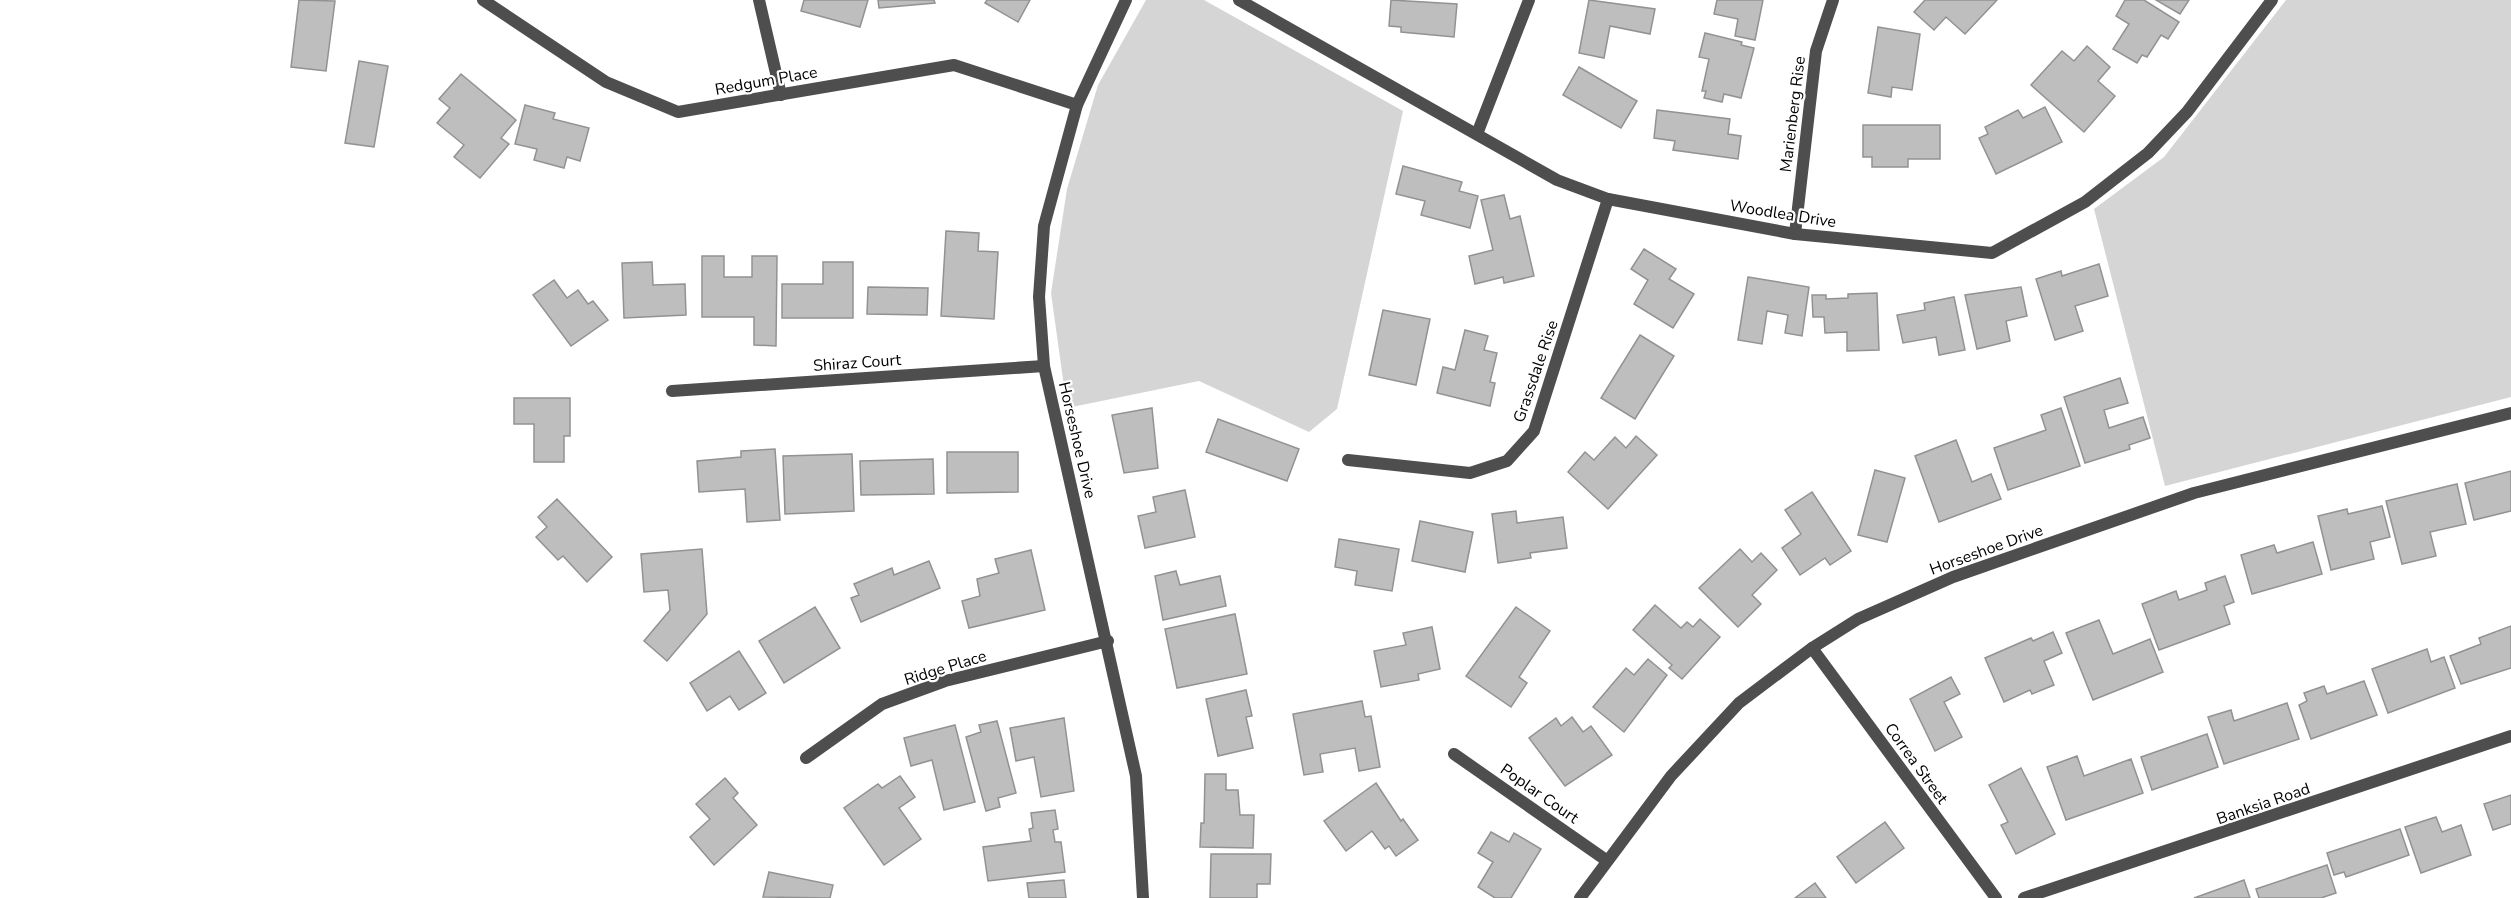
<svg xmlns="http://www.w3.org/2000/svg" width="2511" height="898" viewBox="0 0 2511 898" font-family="'Nunito Sans',sans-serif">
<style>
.green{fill:#d5d5d5}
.building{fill:#bebebe;stroke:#929292;stroke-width:1.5}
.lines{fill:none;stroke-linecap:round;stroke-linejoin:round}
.street{stroke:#4e4e4e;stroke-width:12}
.labels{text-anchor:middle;stroke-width:4.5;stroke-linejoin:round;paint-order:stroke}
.street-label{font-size:16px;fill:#000;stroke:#fff}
</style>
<rect width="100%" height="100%" fill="#fff"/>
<g class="green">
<path d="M1146,0H1204L1403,111L1337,409L1309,432L1199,381L1067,408L1051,293L1067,189L1098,85Z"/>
<path d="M2286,0H2511V397L2165,486L2094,209L2164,157Z"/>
</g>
<g class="building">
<path d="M299,0L335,1L326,71L291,67Z"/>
<path d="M804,0H868L860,27L801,11Z"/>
<path d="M878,0H934L935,3L879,8Z"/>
<path d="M987,0H1030L1018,22L985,3Z"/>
<path d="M1391,0L1457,4L1454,37L1401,32V27L1389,26Z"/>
<path d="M1589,0L1655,9L1650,34L1610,26L1604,58L1579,53Z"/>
<path d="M1717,0H1763L1755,40L1735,36L1738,19L1714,14Z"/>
<path d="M1925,0H1997L1965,34L1946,17L1934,30L1914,12Z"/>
<path d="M2125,0H2144L2179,22L2168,39L2161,35L2147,57L2142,55L2137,63L2113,49L2129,24L2116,16Z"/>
<path d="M2156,0H2189L2180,14Z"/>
<path d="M1878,27L1920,34L1912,90L1892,87L1891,97L1868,93Z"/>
<path d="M1705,33L1742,42L1741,45L1754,48L1741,98L1724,94L1722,102L1704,98L1706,91H1702L1709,59L1699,57Z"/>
<path d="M2087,46L2110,67L2098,81L2115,96L2084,132L2031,85L2062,51L2074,61Z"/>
<path d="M359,61L388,66L374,147L345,143Z"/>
<path d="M1579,67L1637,101L1621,128L1563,95Z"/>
<path d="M461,74L516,120L501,138L509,144L480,178L454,157L464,145L437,123L450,108L439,99Z"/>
<path d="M525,105L555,113L553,119L589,128L580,161L567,157L564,168L534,160L537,149L515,144Z"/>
<path d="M2045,107L2062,142L1996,174L1979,138L1988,134L1985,127L2018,110L2023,118Z"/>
<path d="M1657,110L1730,119L1728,134L1741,136L1738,159L1673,150L1675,141L1654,138Z"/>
<path d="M1863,125H1940V159H1908V167H1872V157H1863Z"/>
<path d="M1403,166L1462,182L1459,191L1478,196L1470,228L1421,215L1425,201L1396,194Z"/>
<path d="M1504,195L1510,219L1520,216L1534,276L1504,283L1503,277L1475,284L1469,256L1493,250L1481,200Z"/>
<path d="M946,231L979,233L978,251L998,252L994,319L941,316Z"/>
<path d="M1644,249L1676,269L1669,279L1694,294L1673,328L1634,304L1648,280L1631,269Z"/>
<path d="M702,256H724V277H752V256H777L776,346L754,345V317H702Z"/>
<path d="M652,262L653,285L685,284L686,315L624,318L622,263Z"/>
<path d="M823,262H853V318H782V284H823Z"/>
<path d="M2099,264L2108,296L2075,306L2083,331L2055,340L2036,279L2061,271L2062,276Z"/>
<path d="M1748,277L1809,287L1802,336L1785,333L1788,315L1767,311L1762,344L1738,340Z"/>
<path d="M554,280L567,298L578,290L588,304L593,301L608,320L571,346L533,295Z"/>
<path d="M868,287L928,288L927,315L867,314Z"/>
<path d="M2021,287L2027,316L2006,321L2010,341L1977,349L1965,295Z"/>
<path d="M1877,293L1879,350L1847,351V332L1825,333L1824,317H1813L1812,295H1826V299L1848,298V294Z"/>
<path d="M1954,297L1965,350L1939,355L1936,337L1903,343L1897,315L1925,310L1924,303Z"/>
<path d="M1383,310L1430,319L1416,385L1369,375Z"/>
<path d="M1465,330L1488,336L1484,350L1497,353L1490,382L1495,383L1490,406L1437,393L1443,367L1455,370Z"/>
<path d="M1640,335L1674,356L1635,419L1601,398Z"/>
<path d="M2120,378L2128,403L2104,410L2109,428L2143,417L2150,438L2129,445L2130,449L2085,463L2064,397Z"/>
<path d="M514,398H570V436H564V462H534V424H514Z"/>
<path d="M1152,408L1158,468L1124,473L1112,415Z"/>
<path d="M2061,408L2080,466L2008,490L1994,448L2046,430L2041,415Z"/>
<path d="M1218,419L1299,449L1287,481L1206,452Z"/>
<path d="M1636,436L1657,455L1608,509L1568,472L1585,452L1594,460L1615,437L1626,448Z"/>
<path d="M1956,440L1972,482L1991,474L2001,499L1939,522L1915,456Z"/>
<path d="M775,449L780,520L747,522L745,489L699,492L697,461L741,457V451Z"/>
<path d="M947,452H1018V492L947,493Z"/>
<path d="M852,454L854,511L785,514L783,456Z"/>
<path d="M933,459L934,494L861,495L860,461Z"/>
<path d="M1875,470L1905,478L1887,542L1858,535Z"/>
<path d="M2511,471V511L2474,520L2465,483Z"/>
<path d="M2457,484L2466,524L2430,532L2436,556L2402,564L2386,501Z"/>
<path d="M1185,490L1195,537L1145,548L1138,516L1156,512L1153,497Z"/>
<path d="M1812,492L1851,551L1830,565L1825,558L1800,575L1782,548L1801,534L1785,510Z"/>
<path d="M557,499L612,557L587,582L563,556L558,560L536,537L547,527L538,517Z"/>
<path d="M2382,506L2390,537L2370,542L2374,559L2331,570L2318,516L2347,509L2348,514Z"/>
<path d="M1516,511L1517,523L1563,517L1567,548L1530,553L1531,558L1498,563L1492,514Z"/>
<path d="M1420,521L1473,532L1465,572L1412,561Z"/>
<path d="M1339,539L1399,549L1392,591L1355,585L1357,571L1335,567Z"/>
<path d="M2313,542L2322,574L2252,594L2241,555L2274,545L2277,553Z"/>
<path d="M702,549L707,614L667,661L644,641L670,610L668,590L644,592L641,554Z"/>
<path d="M1740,549L1752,562L1761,553L1777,570L1752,595L1761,604L1738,627L1699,588Z"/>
<path d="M1031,550L1045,610L969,628L962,601L980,596L977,579L999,573L995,559Z"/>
<path d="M929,561L940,588L861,622L851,598L859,595L854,584L892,568L894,575Z"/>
<path d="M1176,571L1180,585L1220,576L1226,606L1163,620L1155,576Z"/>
<path d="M2225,576L2234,602L2224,606L2230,624L2159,650L2142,604L2176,591L2179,600L2207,590L2205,583Z"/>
<path d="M1655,605L1681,628L1687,622L1693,627L1700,619L1720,637L1682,679L1669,668L1672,665L1633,630Z"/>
<path d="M815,607L840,648L784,683L759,641Z"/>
<path d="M1516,607L1550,631L1519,677L1527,683L1511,707L1466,676Z"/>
<path d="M1235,614L1247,674L1177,688L1165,629Z"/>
<path d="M2099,620L2113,654L2150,639L2163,672L2093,700L2066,633Z"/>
<path d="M2511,626V668L2461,684L2450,656L2481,644L2479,638Z"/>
<path d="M1432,627L1440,669L1418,674L1419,680L1381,687L1374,651L1406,645L1403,633Z"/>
<path d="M2053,632L2062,653L2044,661L2054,685L2032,694L2030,690L2004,702L1985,658L2031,638L2033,641Z"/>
<path d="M2427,649L2431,662L2444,657L2455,688L2388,713L2372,669Z"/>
<path d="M739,651L766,693L739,710L730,696L707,711L690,683Z"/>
<path d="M1648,659L1667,675L1624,732L1593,707L1626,668L1634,675Z"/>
<path d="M1951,677L1960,694L1944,702L1962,737L1935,751L1910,699Z"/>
<path d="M2364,681L2377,715L2311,739L2299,705L2307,701L2304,693L2324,686L2327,694Z"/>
<path d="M1246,690L1252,716L1246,717L1253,748L1218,756L1206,699Z"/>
<path d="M1362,701L1365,717L1371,716L1380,767L1359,771L1355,748L1320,754L1323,772L1304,775L1293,714Z"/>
<path d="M2287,703L2299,739L2224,764L2208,717L2231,710L2234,721Z"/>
<path d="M1572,717L1583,732L1591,726L1612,755L1565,786L1529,738L1556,718L1561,726Z"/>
<path d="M1064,718L1074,791L1041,797L1034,757L1016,761L1010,728Z"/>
<path d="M997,721L1016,793L998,798L1000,807L986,811L966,737L981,732L979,725Z"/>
<path d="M955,725L975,802L944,810L932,760L911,766L904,738Z"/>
<path d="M2207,734L2218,767L2152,790L2141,757Z"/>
<path d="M2077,756L2084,776L2131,759L2143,793L2066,820L2047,767Z"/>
<path d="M2021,768L2055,834L2016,854L2001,825L2008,822L1989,785Z"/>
<path d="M1205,774H1226V790H1238L1240,815H1254L1253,848L1200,847L1201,823H1204Z"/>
<path d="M900,776L915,797L899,808L921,839L884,865L844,808L878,784L882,788Z"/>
<path d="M725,778L738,793L733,798L757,825L714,865L690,837L710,819L696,804Z"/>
<path d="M1376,783L1401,821L1403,819L1418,840L1396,856L1389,846L1385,849L1372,831L1346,851L1324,821Z"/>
<path d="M2511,795V824L2493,830L2484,804Z"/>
<path d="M1055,810L1058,829L1053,830L1055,842H1061L1065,872L988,881L983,847L1031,841L1029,829L1033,828L1031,813Z"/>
<path d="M2436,817L2442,832L2461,825L2471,855L2421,873L2405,827Z"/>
<path d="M1885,822L1904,848L1856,883L1837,857Z"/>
<path d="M2400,829L2409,855L2346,877L2344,872L2334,875L2327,853Z"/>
<path d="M1491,832L1509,842L1514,833L1541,849L1511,898H1495L1478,887L1493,862L1478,853Z"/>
<path d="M1211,854H1271L1270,884H1257V898H1210Z"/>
<path d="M2327,865L2336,893L2321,898H2259L2256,889Z"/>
<path d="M769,872L833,885L830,898L763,897Z"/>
<path d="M1064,880L1066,898H1029L1027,883Z"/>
<path d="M2244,880L2250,898H2194Z"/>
<path d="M1815,883L1826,898H1795Z"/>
</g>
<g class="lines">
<g class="street">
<path d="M483,0L606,82L678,112L954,65L1077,105"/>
<path d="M759,0L781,95"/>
<path d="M1126,0L1077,105L1044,226L1039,297L1044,366L1136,776L1143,898"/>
<path d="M1239,0L1557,180L1608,199L1795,234L1992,253L2085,202L2148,153L2187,112L2272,0"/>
<path d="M1477,134L1529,0"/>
<path d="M1795,234L1816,51L1833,0"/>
<path d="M672,391L1044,366"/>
<path d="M1348,460L1470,473L1507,461L1534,431L1608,199"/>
<path d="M1812,648L1996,898"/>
<path d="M1454,754L1606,860"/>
<path d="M806,758L882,704L945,681L1108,641"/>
<path d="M1580,898L1671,776L1739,703L1812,648L1858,619L1953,577L2194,493L2511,413"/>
<path d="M2024,898L2511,736"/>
</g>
</g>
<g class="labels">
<g class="street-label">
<text transform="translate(766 80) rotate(-10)" y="6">Redgum Place</text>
<text transform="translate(1792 114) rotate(-83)" y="6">Marienberg Rise</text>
<text transform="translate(1783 213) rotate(9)" y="6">Woodlea Drive</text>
<text transform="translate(857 362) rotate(-4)" y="6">Shiraz Court</text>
<text transform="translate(1535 371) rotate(-71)" y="6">Grassdale Rise</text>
<text transform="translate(1078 440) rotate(77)" y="6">Horseshoe Drive</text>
<text transform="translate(1986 549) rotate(-20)" y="6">Horseshoe Drive</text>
<text transform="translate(945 667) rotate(-17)" y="6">Ridge Place</text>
<text transform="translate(1917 763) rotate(54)" y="6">Correa Street</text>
<text transform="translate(1540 793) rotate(35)" y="6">Poplar Court</text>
<text transform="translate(2263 803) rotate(-19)" y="6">Banksia Road</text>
</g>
</g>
</svg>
